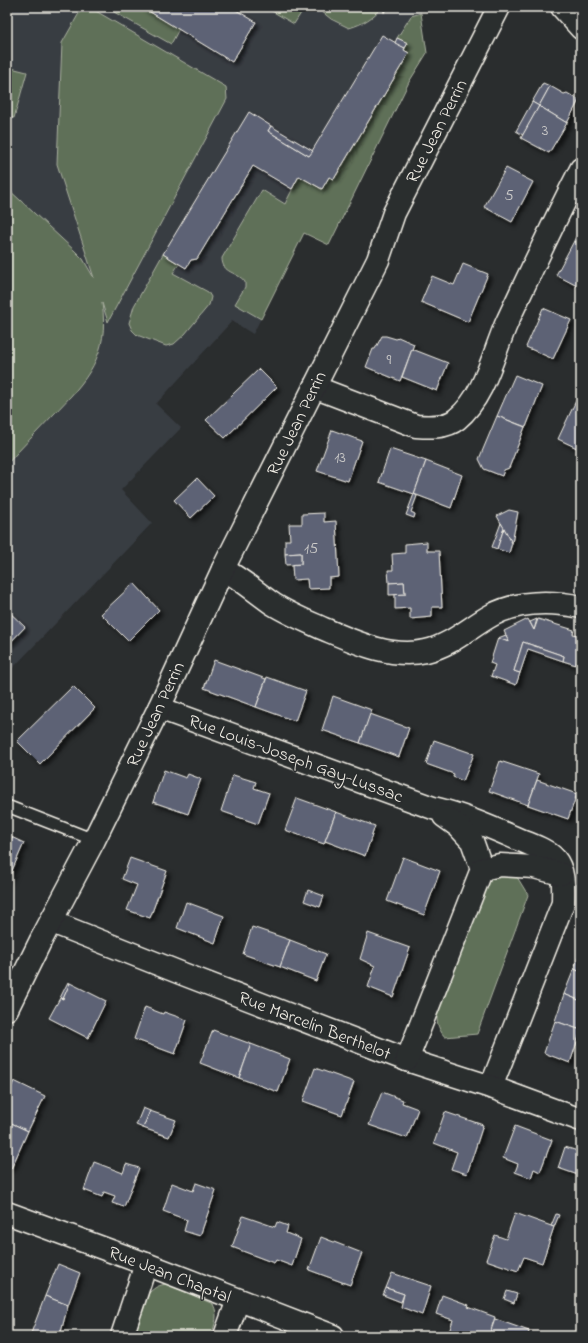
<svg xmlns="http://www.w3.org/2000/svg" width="588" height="1343" viewBox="0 0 588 1343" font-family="'Indie Flower',sans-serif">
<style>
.built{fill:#393d43}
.green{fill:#5f7058;stroke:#aab0a0}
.building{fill:#5d6274;stroke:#f4f1e8;filter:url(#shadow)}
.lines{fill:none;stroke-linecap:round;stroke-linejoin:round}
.lane-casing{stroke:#f4f1e8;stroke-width:14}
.street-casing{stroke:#f4f1e8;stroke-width:25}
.secondary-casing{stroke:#f4f1e8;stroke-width:25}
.path{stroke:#f4f1e8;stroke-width:2.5;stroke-dasharray:3 3;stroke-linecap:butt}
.lane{stroke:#2a2d2e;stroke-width:11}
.street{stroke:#2a2d2e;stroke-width:22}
.secondary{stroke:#2a2d2e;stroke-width:22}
.labels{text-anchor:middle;stroke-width:3;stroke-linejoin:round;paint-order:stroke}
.number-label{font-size:16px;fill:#cecdcb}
.street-label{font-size:18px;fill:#f4f1e8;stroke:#2a2d2e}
</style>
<defs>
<filter id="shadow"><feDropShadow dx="3.5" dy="3.5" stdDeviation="2" flood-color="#0009"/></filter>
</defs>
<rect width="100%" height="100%" fill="#2a2d2e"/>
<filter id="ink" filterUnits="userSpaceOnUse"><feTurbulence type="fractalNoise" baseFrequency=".025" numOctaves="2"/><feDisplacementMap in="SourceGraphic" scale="8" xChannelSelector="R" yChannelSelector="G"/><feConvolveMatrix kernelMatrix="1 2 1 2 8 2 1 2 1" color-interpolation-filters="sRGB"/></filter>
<g filter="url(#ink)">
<path class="built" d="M7,7H420L427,53L409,82L329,245L304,233L253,334L232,321L156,404L181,428L121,490L152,523L7,674Z"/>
<g class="green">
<path d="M89,7L226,87L227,99L108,322L102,303C110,355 87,380 53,415C38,431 22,447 7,464V188L75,251L83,259L94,278L57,164L62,43L82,8Z"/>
<path d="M105,7H142L179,29L171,44Z"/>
<path d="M265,7H293L301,13L294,24Z"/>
<path d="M316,7H382C373,18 363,24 349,28L331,19Z"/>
<path d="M421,13L427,53L409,82L329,245L304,233L261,319L235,304L245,287V282C237,271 222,274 222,258L262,190L285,204L299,176L321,189L329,177L335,179L409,53L404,50L408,43L397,38L411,16Z"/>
<path d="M7,67L27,72L14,118L7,116Z"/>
<path d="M163,254L179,264L173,273L208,292L211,297L209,305L185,334L174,344L166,346L137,335L132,330L129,323L134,306Z"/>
<path d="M514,872L528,895L477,1034L445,1037C437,1028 436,1019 437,1008L487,879Z"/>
<path d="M167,1284L213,1304C219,1316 215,1323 211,1336H134L149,1293C155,1287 159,1285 167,1284Z"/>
</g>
<g class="building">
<path d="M142,7H231L256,22L232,62Z"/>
<path d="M382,35L405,48L404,50L409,53L334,179L329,177L322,189L299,176L292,189L253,166L197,259L191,260L186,268L163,254L249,112L271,126L268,131L309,156Z"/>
<path d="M397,38L408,43L405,48L395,43Z"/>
<path d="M543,83L550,86L539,106L532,102Z"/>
<path d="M550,86L564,94L567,93L579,100L567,123L539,106Z"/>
<path d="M532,102L539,106L523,135L516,131Z"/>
<path d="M539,106L567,123L549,153L521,138Z"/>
<path d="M271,126L313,151L309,156L268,131Z"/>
<path d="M506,168L533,182L512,222L484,207Z"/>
<path d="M581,226V245L574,241Z"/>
<path d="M574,241L581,245V288L556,275Z"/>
<path d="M463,264L488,274L468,322L421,302L432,276L454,285Z"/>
<path d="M543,308L571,320L553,359L526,347Z"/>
<path d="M382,336H386L396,339L398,337L414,344L400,381L366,367L373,349H375Z"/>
<path d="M412,349L448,363L437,391L402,377Z"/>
<path d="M259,369L277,387L225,438L206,420Z"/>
<path d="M515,375L542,386L526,427L497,416Z"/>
<path d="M581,390V450L558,439Z"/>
<path d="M497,416L525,427L509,468L504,470L502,476L484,469L479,459Z"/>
<path d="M332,430L362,441L348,481L317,471Z"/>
<path d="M390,449L426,461L414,494L379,482Z"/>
<path d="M426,461L462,475L451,508L414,494Z"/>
<path d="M197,478L214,496L191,518L174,500Z"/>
<path d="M414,494L417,496L411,512L415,514L414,518L406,515Z"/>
<path d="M509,510L518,512L512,543L497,516Z"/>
<path d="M324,513V522L336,521L339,577L329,578V588L308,589L307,579L293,580L292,565L301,564V553L285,554V540H290L289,524H302V514Z"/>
<path d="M501,523L504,528L497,549L492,547Z"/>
<path d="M504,528L512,543L509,553L497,549Z"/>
<path d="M427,542V551H439L442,607H432V617L410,619V608L395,609V594H405L404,582L389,583L388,570H393L392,554L405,553V544Z"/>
<path d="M301,553V564L286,565L285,554Z"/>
<path d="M404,582L405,594L389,595V583Z"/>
<path d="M134,583L159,610L128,641L101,614Z"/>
<path d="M7,610L25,627L7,646Z"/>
<path d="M528,619L534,630L538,619L574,630L573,634L581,636V653H580L576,665L563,661L564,656L523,642L514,671L520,673L516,685L491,676L495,665L490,663L498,638L509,642L504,631Z"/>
<path d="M537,619L534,630L530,622Z"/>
<path d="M506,635L509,642L498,638Z"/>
<path d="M523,642L564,656L563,661L528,649L520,673L514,671Z"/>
<path d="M214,660L266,679L256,707L204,688Z"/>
<path d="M267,677L306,691L295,721L256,707Z"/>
<path d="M73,686L95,708L40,764L17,741Z"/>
<path d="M333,696L372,710L360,743L322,730Z"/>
<path d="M370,714L409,728L399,757L360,743Z"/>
<path d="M434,740L474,754L463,781L453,777L454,774L426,764Z"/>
<path d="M500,761L539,774L528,805L489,791Z"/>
<path d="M164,770L186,778L188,774L201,779L188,814L153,802Z"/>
<path d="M233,775L256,782L254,788L269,793L258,824L221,811Z"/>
<path d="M537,780L577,794L568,819L528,805Z"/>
<path d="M297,798L336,812L324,844L285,830Z"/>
<path d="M336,812L375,826L365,856L325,841Z"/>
<path d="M7,835L24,843L7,882Z"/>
<path d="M403,857L440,871L424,915L387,901Z"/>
<path d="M130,858L167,871L150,918L127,910L137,885L122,879Z"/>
<path d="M308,890L324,896L320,907L304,901Z"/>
<path d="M186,902L224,916L215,943L177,928Z"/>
<path d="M252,927L290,940L280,967L243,954Z"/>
<path d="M368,933L410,948L393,997L368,987L375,966L360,959Z"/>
<path d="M290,940L326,954L316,981L280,967Z"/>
<path d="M581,950V972L574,969Z"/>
<path d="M574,969L581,972V1001L564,994Z"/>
<path d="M68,982L70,983L63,999L60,998Z"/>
<path d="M70,983L106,1001L88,1038L49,1018L60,998L63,999Z"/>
<path d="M564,994L581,1001V1030L555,1021Z"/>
<path d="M145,1007L163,1014L164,1012L187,1020L175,1054L134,1039Z"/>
<path d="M555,1021L581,1030L570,1063L544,1053Z"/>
<path d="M213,1030L251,1044L239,1078L200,1063Z"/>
<path d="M251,1044L290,1059L278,1092L239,1078Z"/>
<path d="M315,1068L354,1082L342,1115L303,1101Z"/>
<path d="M14,1081L45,1096L28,1131L7,1121V1097Z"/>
<path d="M382,1092L403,1100L402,1103L418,1109L407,1138L369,1125Z"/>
<path d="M143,1108L150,1111L143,1128L136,1125Z"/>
<path d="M150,1111L176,1120L169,1137L143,1128Z"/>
<path d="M445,1112L483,1125L467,1174L451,1169L457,1152L434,1143Z"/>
<path d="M7,1121L28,1131L11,1169L7,1167Z"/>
<path d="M515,1126L552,1140L540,1172L534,1169L531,1178L515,1172L518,1164L503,1158Z"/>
<path d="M565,1147L581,1152V1176L558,1168Z"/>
<path d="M94,1162L123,1173L126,1164L139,1168L124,1207L112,1203L115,1196L104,1192L102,1197L84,1190Z"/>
<path d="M172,1183L193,1191L196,1183L216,1190L200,1236L184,1231L187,1220L163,1211Z"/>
<path d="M515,1213L554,1227L542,1263L524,1257L518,1271L486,1260L495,1235L506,1239Z"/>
<path d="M556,1214L559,1215L554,1227L551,1226Z"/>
<path d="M243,1216L275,1227L277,1222L288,1226L286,1233L301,1239L292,1266L276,1260L274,1263L232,1247Z"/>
<path d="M321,1237L362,1253L350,1285L309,1270Z"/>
<path d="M58,1264L80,1273L68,1305L45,1296Z"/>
<path d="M392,1273L431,1286L422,1315L401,1307L404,1294L386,1288Z"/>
<path d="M386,1288L404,1294L401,1302L383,1295Z"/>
<path d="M507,1291L517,1294L514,1303L504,1299Z"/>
<path d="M442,1295L469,1305L468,1307L495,1317L489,1336H460L449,1332L453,1320L436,1314Z"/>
<path d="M45,1296L68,1305L60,1336H30Z"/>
<path d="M495,1319L529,1331L528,1336H489Z"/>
</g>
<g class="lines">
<defs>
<path id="lane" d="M7,806L94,840"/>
<g id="street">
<path d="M314,387L416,426C429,427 446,428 457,419C485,396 493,354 507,322C531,271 555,219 581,169"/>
<path d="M223,569C241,579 256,592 273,604C289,614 306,621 324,629C355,642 391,659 426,651C452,645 470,627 492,615C519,601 552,601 581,607"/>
<path d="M159,708L433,808C463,815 492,828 520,840C531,845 546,849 555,859C565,871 563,889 563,903L491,1087"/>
<path d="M444,816L458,826L472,841L482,869"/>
<path d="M52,920L62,926L183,974L407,1060L491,1087L581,1120"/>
<path d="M7,1009L41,940L94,840L159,708L223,569L378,260L394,213L499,7"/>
<path d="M407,1060L482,869L500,865L534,867L561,874"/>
<path d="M7,1213L146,1264L333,1336"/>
<path d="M122,1336L146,1264"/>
<path d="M225,1336L238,1300"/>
</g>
<path id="secondary" d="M562,7L581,28"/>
</defs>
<use href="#lane" class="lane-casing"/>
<use href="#street" class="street-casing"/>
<use href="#secondary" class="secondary-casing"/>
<path class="path" d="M379,7L385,12"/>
<use href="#lane" class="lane"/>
<use href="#street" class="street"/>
<use href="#secondary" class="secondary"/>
</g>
</g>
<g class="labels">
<g class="number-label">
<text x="545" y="135">3</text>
<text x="509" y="200">5</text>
<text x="389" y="364">9</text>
<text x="340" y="462">13</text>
<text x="311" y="553">15</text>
</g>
<g class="street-label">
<text transform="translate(436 131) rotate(-63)" y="6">Rue Jean Perrin</text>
<text transform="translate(296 423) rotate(-64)" y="6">Rue Jean Perrin</text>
<text transform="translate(155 714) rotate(-65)" y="6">Rue Jean Perrin</text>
<text transform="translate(296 758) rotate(20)" y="6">Rue Louis-Joseph Gay-Lussac</text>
<text transform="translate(315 1025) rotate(21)" y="6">Rue Marcelin Berthelot</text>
<text transform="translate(170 1274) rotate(21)" y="6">Rue Jean Chaptal</text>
</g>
</g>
<rect width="588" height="1343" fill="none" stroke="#2a2d2e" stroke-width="24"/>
<rect x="12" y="12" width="564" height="1319" fill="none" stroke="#f4f1e8" stroke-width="1.5" filter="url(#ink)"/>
</svg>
